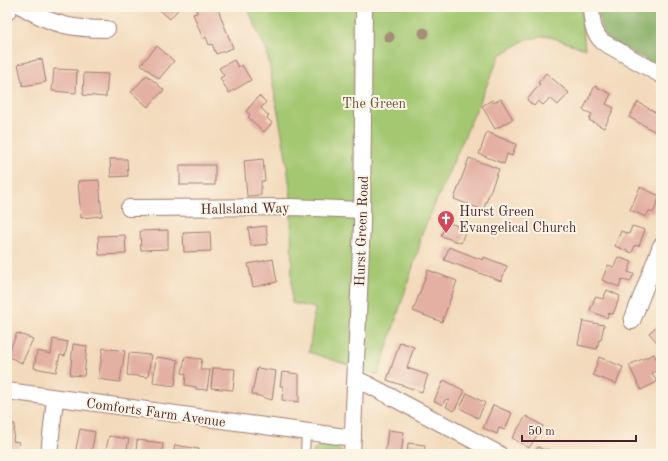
<svg xmlns="http://www.w3.org/2000/svg" width="668" height="461" viewBox="0 0 668 461" font-family="'Old Standard TT',serif">
<style>
.green{fill:#a4c872;stroke:#77744e}
.forest{fill:#83ac64;stroke:#666648}
.building{fill:#e3b0a3}
.lines{fill:none;stroke-linecap:round;stroke-linejoin:round}
.service-casing{stroke:#9e7c74;stroke-width:10}
.minor-casing{stroke:#9e7c74;stroke-width:18}
.service{stroke:#fff;stroke-width:8}
.minor{stroke:#fff;stroke-width:16}
.tree{fill:#a58f78}
.labels{text-anchor:middle;stroke-width:4;stroke-linejoin:round;paint-order:stroke}
.park-label{font-size:14px;fill:#655240;stroke:#fcf5e5}
.street-label{font-size:14px;fill:#4a1f2b;stroke:#fcf5e5}
.poi-label{font-size:14px;fill:#4a1f2b;stroke:#fcf5e5;text-anchor:start}
</style>
<rect width="100%" height="100%" fill="#fcf5e5"/>
<filter id="ink" filterUnits="userSpaceOnUse"><feTurbulence type="fractalNoise" baseFrequency=".025" numOctaves="2"/><feDisplacementMap in="SourceGraphic" scale="8" xChannelSelector="R" yChannelSelector="G"/><feConvolveMatrix kernelMatrix="1 2 1 2 8 2 1 2 1" color-interpolation-filters="sRGB"/></filter>
<filter id="wash" filterUnits="userSpaceOnUse"><feTurbulence type="fractalNoise" baseFrequency=".012" numOctaves="4" result="noise"/><feDisplacementMap in="SourceGraphic" scale="16" xChannelSelector="R" yChannelSelector="G"/><feGaussianBlur stdDeviation="0.9" result="paint"/><feColorMatrix in="noise" values="0 0 0 0 0 0 0 0 0 0 0 0 0 0 0 0 0 1.4 0 .05"/><feComposite in="paint" operator="in"/></filter>
<g filter="url(#wash)">
<rect width="100%" height="100%" fill="#f3dabc"/>
<g class="green">
<path d="M247,7H581L585,49L548,36L527,39L500,55L421,236L419,248L378,375L309,352L315,308L292,303L291,196L285,151L267,52Z"/>
<path d="M325,445L337,447L343,454H313L314,449Z"/>
</g>
<path class="forest" d="M597,7H661V68L606,38L601,28Z"/>
<g id="blocks">
<g class="building">
<path d="M156,7H180L170,19Z"/>
<path d="M201,7H217L233,48L216,54L212,44L209,45L206,37L203,39L193,14L197,13L196,9Z"/>
<path d="M157,46L174,61L159,79L141,64Z"/>
<path d="M42,59L46,82L23,86L18,64Z"/>
<path d="M234,60L238,67L242,65L251,80L229,93L220,78L224,76L219,68Z"/>
<path d="M54,69L77,70L76,93L52,91Z"/>
<path d="M84,73L108,74L106,97L83,95Z"/>
<path d="M546,73L569,93L558,105L550,98L543,105L538,101L534,106L527,100L540,84L538,83Z"/>
<path d="M147,75L164,90L148,107L131,92Z"/>
<path d="M595,86L611,94L606,104L614,108L604,128L589,120L592,114L583,110Z"/>
<path d="M259,96L266,102L261,108L269,116L267,118L272,123L264,132L248,117L250,115L246,111Z"/>
<path d="M501,99L513,119L495,129L482,106L492,100L493,103Z"/>
<path d="M638,102L661,116V135L629,117Z"/>
<path d="M487,132L516,144L512,156L507,154L504,164L479,154Z"/>
<path d="M469,158L499,169L483,210L454,199Z"/>
<path d="M110,159H127L128,176L111,177Z"/>
<path d="M263,159L265,181H261V195L247,196L244,161Z"/>
<rect x="180" y="165" width="35" height="20"/>
<path d="M99,180L102,216L81,218L78,181Z"/>
<path d="M640,187L660,196L653,213L649,211L646,217L630,210Z"/>
<path d="M446,222L466,229L461,243L441,236Z"/>
<path d="M266,226L268,244L251,246L248,228Z"/>
<path d="M632,226L645,230L639,246L635,245L632,253L615,246L621,231L629,234Z"/>
<path d="M168,230V249L141,250L140,231Z"/>
<path d="M210,232L211,251L184,252L183,233Z"/>
<path d="M125,235L126,254L99,255L98,236Z"/>
<path d="M449,247L483,260L484,257L507,266L501,281L444,260Z"/>
<path d="M618,257L632,262L628,272L634,274L630,282L622,279L619,287L602,280L608,265L614,267Z"/>
<path d="M273,259L277,282L253,287L248,264Z"/>
<path d="M428,270L457,281L442,322L413,311Z"/>
<path d="M607,290L620,296L613,314L609,313L607,318L590,311L595,297L603,299Z"/>
<path d="M583,321L604,325L601,340H599L597,349L578,345Z"/>
<path d="M661,322V347L649,333Z"/>
<path d="M17,333L33,339L22,363L7,356Z"/>
<path d="M53,339L68,342L65,356L60,355L56,372L34,368L37,351L51,354Z"/>
<path d="M400,342L414,347L407,368L428,375L422,392L387,380Z"/>
<path d="M73,344L87,346L84,376L70,375Z"/>
<path d="M103,348L125,351L120,382L98,379Z"/>
<path d="M129,353L151,355L148,377L127,375Z"/>
<path d="M654,354L661,369L652,373L657,382L641,390L629,365Z"/>
<path d="M156,357L178,360L175,386L153,383Z"/>
<path d="M185,357L202,359L200,370H210L207,390L196,389V387L185,385L186,374L182,373Z"/>
<path d="M599,357L623,367L616,384L593,375Z"/>
<path d="M213,368L235,369L233,390L211,388Z"/>
<path d="M257,368L276,371L272,400L252,394Z"/>
<path d="M282,372L299,374V402L282,400L283,386H280Z"/>
<path d="M444,380L465,391L454,411L446,407L449,400L446,399L442,405L434,401Z"/>
<path d="M467,393L485,403L478,418L460,408Z"/>
<path d="M493,405L512,413L505,430L499,428L497,434L483,428Z"/>
<path d="M526,416L543,426L529,448L512,438Z"/>
<path d="M7,423L15,424L13,441L19,442L17,454H7Z"/>
<path d="M80,429L95,432L91,454H75Z"/>
<path d="M388,430L404,432L401,454H385Z"/>
<path d="M109,436L129,439L126,454H105Z"/>
<path d="M137,440L163,443L162,454H136Z"/>
<path d="M408,443L425,445L424,454H407Z"/>
<path d="M175,445L199,449L198,454H173Z"/>
<path d="M538,447L546,451L547,449L555,454H534Z"/>
</g>
</g>
</g>
<g filter="url(#ink)">
<use href="#blocks" fill-opacity="0" stroke="#9e7c74" stroke-width="1"/>
<g class="lines">
<defs>
<path id="service" d="M305,454L306,432"/>
<g id="minor">
<path d="M23,7C52,25 73,29 107,29"/>
<path d="M591,7C592,21 592,32 603,42L661,75"/>
<path d="M7,12L10,7"/>
<path d="M129,208L292,207L362,210"/>
<path d="M632,321L661,246"/>
<path d="M356,379L369,385L499,454"/>
<path d="M7,391L353,438"/>
<path d="M49,454L55,399"/>
<path d="M352,454L362,225L364,7"/>
</g>
</defs>
<use href="#service" class="service-casing"/>
<use href="#minor" class="minor-casing"/>
<use href="#service" class="service"/>
<use href="#minor" class="minor"/>
</g>
<g class="tree">
<circle cx="424" cy="33" r="5.5"/>
<circle cx="389" cy="37" r="5.5"/>
</g>
</g>
<defs>
<symbol id="church-pin" viewBox="-11 -11 22 30"><path d="M0 17L-7.5 6A9.5 9.5 0 1 1 7.5 6Z" fill="#d1495b" stroke="#fcf5e5"/><path d="M-1.2-6h2.4v3.5h3.3v2.4h-3.3V6h-2.4V-.1h-3.3v-2.4h3.3Z" fill="#fff"/></symbol>
</defs>
<g fill-rule="evenodd">
<use href="#church-pin" x="436" y="209" width="20" height="27"/>
</g>
<g class="labels">
<g class="park-label">
<text x="374" y="108">The Green</text>
</g>
<g class="street-label">
<text transform="translate(245 208) rotate(-1)" y="5">Hallsland Way</text>
<text transform="translate(361 231) rotate(-88)" y="5">Hurst Green Road</text>
<text transform="translate(156 412) rotate(8)" y="5">Comforts Farm Avenue</text>
</g>
<g class="poi-label">
<text x="459" y="216">Hurst Green<tspan x="459" dy="16">Evangelical Church</tspan></text>
</g>
</g>
<rect width="668" height="461" fill="none" stroke="#fcf5e5" stroke-width="24"/>
<path d="M522 435v6h114v-6" fill="none" stroke="#4a1f2b" stroke-width="2"/>
<text x="528" y="435" font-size="12" fill="#4a1f2b" stroke="#fcf5e5" stroke-width="3" paint-order="stroke">50 m</text>
</svg>
